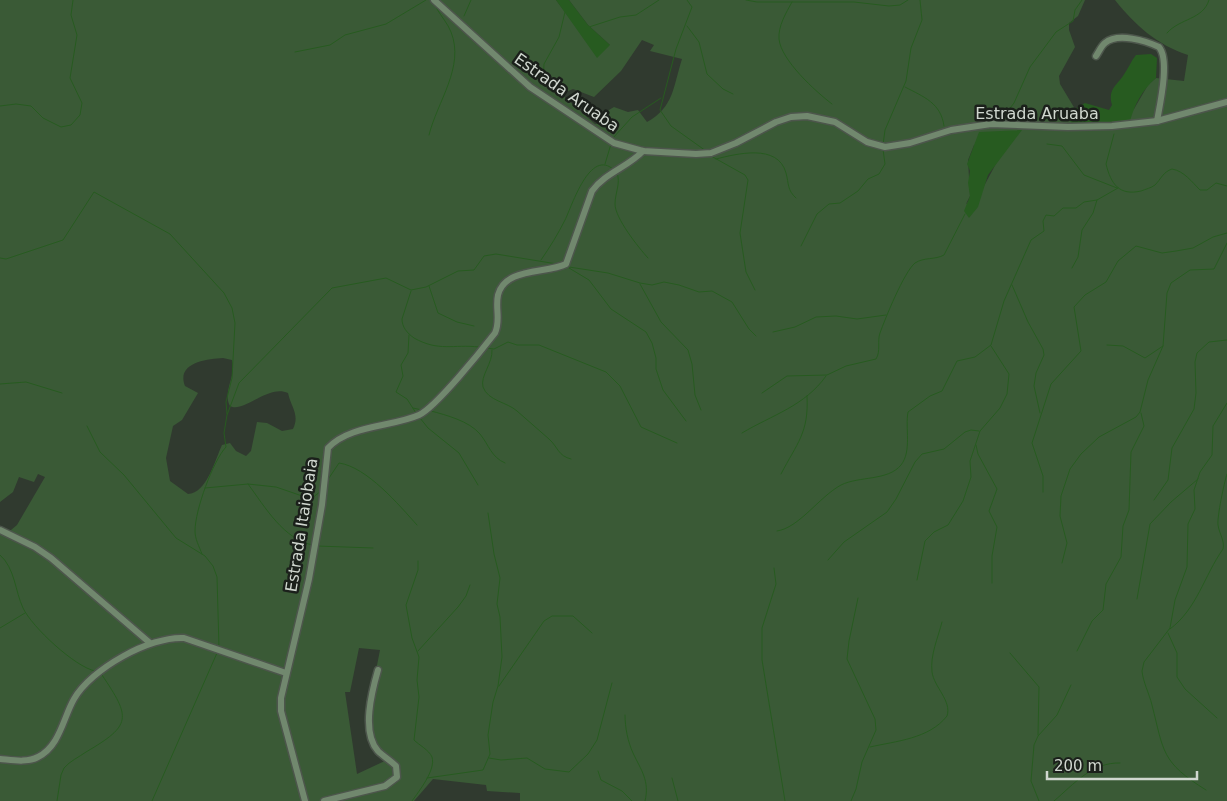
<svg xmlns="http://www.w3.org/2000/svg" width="1227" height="801" viewBox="0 0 1227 801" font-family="'DejaVu Sans',sans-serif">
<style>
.green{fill:#3a5a36;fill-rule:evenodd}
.water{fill:#275b20}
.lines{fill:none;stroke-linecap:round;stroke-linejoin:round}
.stream{stroke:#275b20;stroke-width:1}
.minor-casing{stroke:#4d564c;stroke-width:9}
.minor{stroke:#71886e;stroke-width:6}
.labels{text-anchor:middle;stroke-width:5;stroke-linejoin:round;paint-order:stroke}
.street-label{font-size:16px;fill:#d0d7cf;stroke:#1b201b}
</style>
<rect width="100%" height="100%" fill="#303a2f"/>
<path class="green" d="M0,0H556L590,45H610L588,25L569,0H1085L1078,16L1069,23V30L1075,47L1059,76L1060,84L1075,109L1072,113L1134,109L1148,85L1156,78L1184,81L1188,55C1157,45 1135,25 1115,0H1227V801H520V793L487,791L486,785L433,779L414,801H0V532L11,530L17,525L45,477L38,474L34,482L19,477L13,492L0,502ZM642,40L654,45L650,51L682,59C673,87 674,107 647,122L638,110L628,112L614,107L609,110L602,123L595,124L561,94L573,89L594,97L621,71ZM1021,130L998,160L984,186L966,204L970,196L968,160L974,145ZM223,358L232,360C237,376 222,391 230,406C243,414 268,384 288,393C291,407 300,415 293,429L282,431L267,423L257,422L251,451L246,456L236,451L230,443L222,445C215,460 207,493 188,494L170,481L166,458L173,426L182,420L198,393L185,386C176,363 206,359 223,358ZM359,648L380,650L366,721L374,746L389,759L357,774L345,692H350Z"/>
<g class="water">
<path d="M556,0H569L588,25L610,45L597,58Z"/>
<path d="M1151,54L1157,58L1156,78C1142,90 1135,104 1130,121L1122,125H1073L1070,121L1075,109L1085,103L1109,110L1112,105C1108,90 1115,87 1123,76C1128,69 1131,61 1136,55Z"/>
<path d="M1022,130L988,175L978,207L969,218L964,211L970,196L968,183L970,171L967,164L979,132Z"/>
</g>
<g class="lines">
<g class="stream">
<path d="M687,0L692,7L676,49L660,110L671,126L706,151"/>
<path d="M746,0L757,2H854L889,6L900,5L908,0"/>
<path d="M792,2C786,13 778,26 779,39C781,60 815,91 832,104"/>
<path d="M464,16L471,0"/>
<path d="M687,26L699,42L707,74L723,89L733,94"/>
<path d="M589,27L620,17L636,15L659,0"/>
<path d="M1167,33C1180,18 1203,20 1209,0"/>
<path d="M295,52L330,45L345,35L386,24L426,0"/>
<path d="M543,85L544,64L559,37L565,12"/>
<path d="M905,87C924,97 941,103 944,126"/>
<path d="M0,106L16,104L31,106L43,118L61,127L71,125L80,115L82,103L70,78L77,35L71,15L73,0"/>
<path d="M1000,121L1014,103L1030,67L1056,32L1073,21L1075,10L1082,0"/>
<path d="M1114,134L1106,164C1111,184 1119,196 1141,191C1146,189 1151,188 1155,185C1161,179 1163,172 1172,169C1184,171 1192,182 1200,190H1207L1216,183L1227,186"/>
<path d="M429,135C437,102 465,67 451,32C448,24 441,16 437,9V5"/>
<path d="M613,138L632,117L661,98"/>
<path d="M1047,144L1062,146L1084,175L1117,188"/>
<path d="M883,145L885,130L906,81L911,48L922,20L920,0"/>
<path d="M711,156L745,175L748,180L740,233L746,272L755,290"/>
<path d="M716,159C736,154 778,143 786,173C789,184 787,190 796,198"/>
<path d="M605,164L611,144"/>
<path d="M617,173C621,183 615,193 615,204C615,218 638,247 648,258"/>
<path d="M801,246L817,214L829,204L840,203L858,191L868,179L879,174L885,164L883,149"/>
<path d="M0,258L6,259L63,240L94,192L170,234L224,293L232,308L235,323L232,378L226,402L227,414"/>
<path d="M541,260C550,247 558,234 565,220C572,206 590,147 614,170"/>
<path d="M569,267L608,273L640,283L652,285L664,282L679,285L699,292L712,291L732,302L749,329L756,336"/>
<path d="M569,268L589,280L611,309L646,332L652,343L656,358V369L663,390L686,421"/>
<path d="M1072,268L1078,257L1082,230L1093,213L1097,200"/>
<path d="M640,284L661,322L688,350L692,364L695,395L701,410"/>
<path d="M1012,285L1028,322L1043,349L1044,355L1036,373L1034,386L1040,413"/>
<path d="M429,286L438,313L457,322L474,326"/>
<path d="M411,291L402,319C402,327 407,333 414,338C439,352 453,344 479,347"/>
<path d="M773,332L795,327L816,317L836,316L857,319L886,315"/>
<path d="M409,335L408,353L401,365L403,376L396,392L407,399L416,413"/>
<path d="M1107,345L1123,346L1145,358L1163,346"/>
<path d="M486,348L494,349L508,342L517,345H539L606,372L620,386L641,427L677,443"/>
<path d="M492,350C493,363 480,376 483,387C488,401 507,402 517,411C528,420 538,430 549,439C558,447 558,456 571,459"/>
<path d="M0,384L26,382L62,393"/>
<path d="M762,393L787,376L827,375L846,366L876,359C881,351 877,341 880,333C885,319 904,272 915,263C924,257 935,260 944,255L965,214"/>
<path d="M413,408L422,410"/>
<path d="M431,411C446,415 469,421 480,434C489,445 491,457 505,463"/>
<path d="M420,418L428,428L459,453L478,485"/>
<path d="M87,426L100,452L124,475L176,538L205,556L213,566L217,577L219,647"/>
<path d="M742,433C772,415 805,406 826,376"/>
<path d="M976,445L978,454L997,489L989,511L997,527L992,556V583"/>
<path d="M781,474C797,443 809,433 807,396"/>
<path d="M327,481L339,463C367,467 399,505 417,525"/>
<path d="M248,484C265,507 284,540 313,545"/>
<path d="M205,488L248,484L276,487L311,499L321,491"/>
<path d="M1043,492V476L1032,443L1051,384L1081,351L1074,307L1085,295L1106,282L1118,261L1136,246L1162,253L1176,251L1193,248L1213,237L1227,233"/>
<path d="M1154,500L1168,480L1172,448L1194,409L1196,393L1195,362L1197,353L1209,342L1227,340"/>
<path d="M777,531C799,528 819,497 841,485C859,476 888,481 901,465C912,451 905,428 908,412L930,396L942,391L957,361L975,357L991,345L1004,301L1031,240L1044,231L1043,221L1046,215L1054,216L1063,208H1076L1084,202L1097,200L1118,188"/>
<path d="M317,546L373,548"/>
<path d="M202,554C199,546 195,539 195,531C195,510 213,461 226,447L224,433L227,415L239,383L332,288L386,278L411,290L426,287L458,271L474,270L484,256L496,254L557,264"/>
<path d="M0,555C15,568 15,591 23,608C32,627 75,667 95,671"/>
<path d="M828,560L844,542L887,512L896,499L915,462L922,454L944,449L965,432L971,430L979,431"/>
<path d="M1062,563L1067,543L1060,516L1061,496L1070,469L1081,454L1099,437L1136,417L1140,412L1148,380L1163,346L1167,293L1171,283L1190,270L1214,269L1227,243"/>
<path d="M774,568L776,584L762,628V660L785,801"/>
<path d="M917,580L925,541L934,532L948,525L963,501L971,477L970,461L980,431L1000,408L1007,394L1009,374L991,346"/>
<path d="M1137,599L1150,524L1171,502L1198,479"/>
<path d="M0,628L25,613"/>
<path d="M1170,629C1197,609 1204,576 1223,549C1225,541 1219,533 1218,525C1217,517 1224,483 1227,474"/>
<path d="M1168,633L1177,653V677L1185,689L1217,718"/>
<path d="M418,651L458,607L466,596L470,585"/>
<path d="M1077,651L1092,621L1103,610L1106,584L1121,557L1123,526L1129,510L1131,452L1144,426L1141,413"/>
<path d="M1010,653L1039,687L1038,735"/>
<path d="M499,686L544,621L552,616H573L592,633"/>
<path d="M625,715C625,728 628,742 633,753C641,770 650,781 645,801"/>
<path d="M870,747C896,741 929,739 947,716C952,701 934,687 932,672C930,655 938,638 942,622"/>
<path d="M489,758L501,760L527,758L545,769L569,772L588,754L597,740L612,683"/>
<path d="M598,771L601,780L622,791L632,801"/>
<path d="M427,778L483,770L490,754L488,735L493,702L498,686L502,657L500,617L497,604L500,578L494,554L488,513"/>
<path d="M672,778L678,801"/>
<path d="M1206,790C1161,762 1164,752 1152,705C1149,693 1143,682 1142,671L1144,662L1170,628L1175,600L1187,567L1188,524L1195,509L1194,490L1200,472L1212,455L1213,426L1227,403"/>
<path d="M57,801L61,775L64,768C70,761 79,757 86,752C132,725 131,718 102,675"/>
<path d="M152,801L217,653"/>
<path d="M412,801C419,791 436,770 432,757C429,750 419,745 414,740L419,697L417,680L419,657L412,638L406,605L418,570V561"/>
<path d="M851,801L856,789L862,762L876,730L875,719L847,659L849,641L858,598"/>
<path d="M1039,801L1031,781L1034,745L1038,736L1057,715L1071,685"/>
<path d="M1054,801C1074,784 1092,762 1120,763"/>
</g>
<defs>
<g id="minor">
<path d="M434,0L530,87L614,143L643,151L696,154L711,153L736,143L776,122L791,117L807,116L835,122L867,142L885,147L910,143L951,130L991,124L1068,127L1112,126L1157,121L1227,102"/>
<path d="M1096,56C1099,52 1101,46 1105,43C1118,32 1146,41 1159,47C1170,60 1160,104 1157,121"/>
<path d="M0,530L35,547L51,558L150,643"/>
<path d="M0,759C12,760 27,763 38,757C60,746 63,718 74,699C91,669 150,636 184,638L286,673"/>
<path d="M305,801L281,711V698L309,579L322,505L328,448C349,425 392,427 419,415C436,407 481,351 495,333C501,320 495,309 498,295C505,267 546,274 566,264L592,191C605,173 628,167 643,151"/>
<path d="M324,801L385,786L397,777L396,766C390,760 383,756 378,751C361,732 372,691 378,670"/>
</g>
</defs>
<use href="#minor" class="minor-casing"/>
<use href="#minor" class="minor"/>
</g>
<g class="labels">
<g class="street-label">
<text transform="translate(567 92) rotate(35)" y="6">Estrada Aruaba</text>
<text x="1037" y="119">Estrada Aruaba</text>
<text transform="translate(301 525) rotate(-81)" y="6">Estrada Itaiobaia</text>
</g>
</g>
<path d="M1047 771v8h150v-8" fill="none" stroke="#d0d7cf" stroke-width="2.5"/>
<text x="1054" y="771" font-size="15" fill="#d0d7cf" stroke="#1b201b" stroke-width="4" paint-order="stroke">200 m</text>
</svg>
